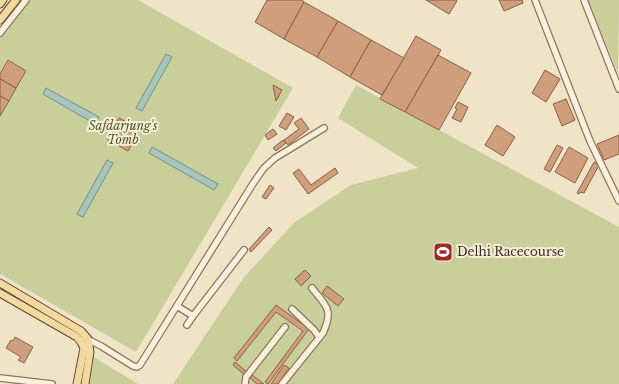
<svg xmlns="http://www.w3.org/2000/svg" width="619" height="384" viewBox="0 0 619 384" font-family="'Libre Baskerville',serif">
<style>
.green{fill:#c9cf9b}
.water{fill:#a9c4bc;stroke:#6f938a}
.building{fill:#cf9f7d;stroke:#8d5f41}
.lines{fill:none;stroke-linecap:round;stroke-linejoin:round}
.minor-casing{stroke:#8d765c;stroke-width:8}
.major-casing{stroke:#5b4430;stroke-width:9}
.minor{stroke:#faf1dc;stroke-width:5.5}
.major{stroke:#f3d9a0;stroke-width:7}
.labels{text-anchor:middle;stroke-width:4;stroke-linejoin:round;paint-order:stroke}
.park-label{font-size:12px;font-style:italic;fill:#4d5a26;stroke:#f7eed8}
.poi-label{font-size:12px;fill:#3d2e20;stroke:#f7eed8;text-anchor:start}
</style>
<rect width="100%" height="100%" fill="#f0e4c8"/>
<g class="green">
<path d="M30,0H138L293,88L136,352L0,274V37Z"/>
<path d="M588,0H619L618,73Z"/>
<path d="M356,85L619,227V384H173L244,277L295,222L351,185L418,168L338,118Z"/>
<path d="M94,357L138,384H90Z"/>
</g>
<g class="water">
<path d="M166,54L172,57L142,111L136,108Z"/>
<path d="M46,88L99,117L95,124L43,94Z"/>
<path d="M152,147L218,184L214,190L149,153Z"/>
<path d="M107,160L113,163L83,217L77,214Z"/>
</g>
<g class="building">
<path d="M267,0H302L304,2L284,39L255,22Z"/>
<path d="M426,0H456L457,1L449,14Z"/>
<path d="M499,0H522L523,3L504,11Z"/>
<path d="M304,2L338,21L317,57L284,39Z"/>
<path d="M338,21L371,40L350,77L317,57Z"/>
<path d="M416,36L441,50L405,112L380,99Z"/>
<path d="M371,40L404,58L382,95L350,77Z"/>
<path d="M438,55L471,73L439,130L405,112Z"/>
<path d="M8,60L26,71L16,88L0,79V74Z"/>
<path d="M545,70L560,79L546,102L532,93Z"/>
<path d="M0,79L16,88L9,101L0,96Z"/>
<path d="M273,85L282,90L276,101Z"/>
<path d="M0,96L9,101L0,116Z"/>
<path d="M566,99L575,120L562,126L553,104Z"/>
<path d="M458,102L468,107L461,122L452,118L457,109L455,108Z"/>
<path d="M287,113L294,117L286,130L279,126Z"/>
<path d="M119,118L140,129L128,151L107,139Z"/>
<path d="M301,118L309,129L288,145L284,140L299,129L294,123Z"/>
<path d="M497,125L515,137L503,156L485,145Z"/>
<path d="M273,129L277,134L268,140L265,135Z"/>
<path d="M619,135V154L604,160L597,144Z"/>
<path d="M283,140L286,143L276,151L273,148Z"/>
<path d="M557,145L563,148L550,172L544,169Z"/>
<path d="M569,147L588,158L575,183L555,172Z"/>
<path d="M594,162L599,165L584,193L581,192L579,194L577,193Z"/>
<path d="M335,168L338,173L308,194L293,173L299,169L311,185Z"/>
<path d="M270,185L274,188L266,199L262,197Z"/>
<path d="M269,227L272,230L251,252L249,249Z"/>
<path d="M305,270L311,276L301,286L295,279Z"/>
<path d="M327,286L344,299L338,306L322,293Z"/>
<path d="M276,305L309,329L268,384L265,382L303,331L276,312L237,361L234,358Z"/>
<path d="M15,337L33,347L24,363L18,360L21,357L6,348L11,340L13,341Z"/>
<path d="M235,362L248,373L246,376L233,365Z"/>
<path d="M284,365L289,368L278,384H271Z"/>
<path d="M252,375L264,384H257L250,378Z"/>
</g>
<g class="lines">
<defs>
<g id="minor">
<path d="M535,0L590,141L619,201"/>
<path d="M584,0L619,89"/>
<path d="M0,33L26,0"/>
<path d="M177,306L193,316L244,250"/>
<path d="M292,309L314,330L319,337"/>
<path d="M187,325L193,316"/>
<path d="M85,338L101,346L133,366L137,367L140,365L254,182L264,168L275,158L324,128"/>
<path d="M0,378L52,384"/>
<path d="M245,384L246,377L285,327"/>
<path d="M282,384L323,333C334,309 326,306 312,288"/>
</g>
<g id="major">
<path d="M0,4L3,0"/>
<path d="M0,20L16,0"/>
<path d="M0,283L81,331L88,339L90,352L85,384"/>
<path d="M0,293L77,337L81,342L84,348L77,384"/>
</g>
</defs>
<use href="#minor" class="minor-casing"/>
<use href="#major" class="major-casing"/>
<use href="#minor" class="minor"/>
<use href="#major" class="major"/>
</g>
<defs>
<symbol id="stadium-square" viewBox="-11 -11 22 22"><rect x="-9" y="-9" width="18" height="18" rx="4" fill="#9e2a2b" stroke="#f7eed8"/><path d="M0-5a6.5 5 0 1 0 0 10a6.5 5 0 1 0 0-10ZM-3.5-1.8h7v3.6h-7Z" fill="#fff"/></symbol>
</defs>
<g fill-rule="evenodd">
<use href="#stadium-square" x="432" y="241" width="22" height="22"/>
</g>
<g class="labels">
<g class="park-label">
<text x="123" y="130">Safdarjung's<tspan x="123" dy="14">Tomb</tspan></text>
</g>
<g class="poi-label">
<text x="457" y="256">Delhi Racecourse</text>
</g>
</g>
</svg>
